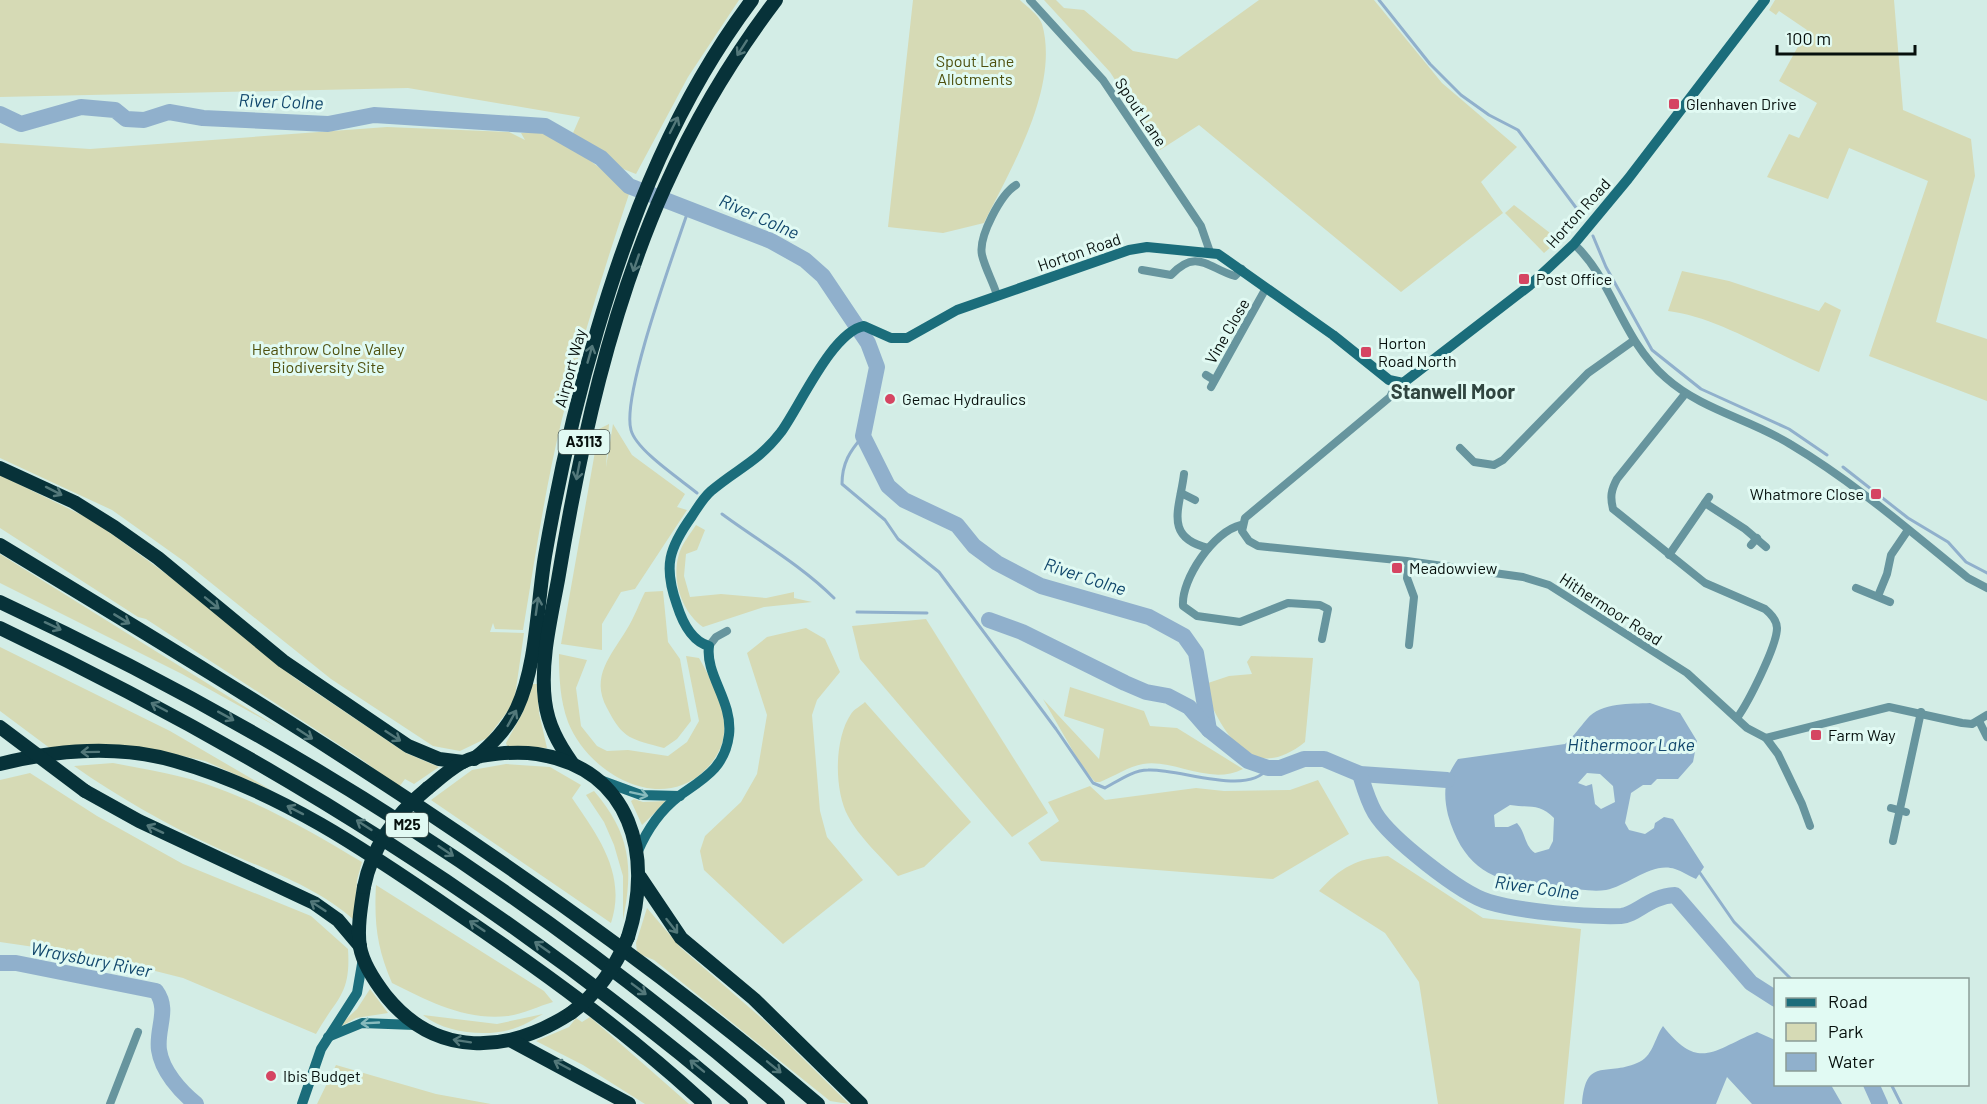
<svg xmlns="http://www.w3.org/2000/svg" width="1987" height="1104" viewBox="0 0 1987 1104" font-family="Barlow,sans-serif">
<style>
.green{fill:#d6dab5}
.water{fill:#90b0cc;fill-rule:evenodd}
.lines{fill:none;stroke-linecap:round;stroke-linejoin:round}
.stream{stroke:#90b0cc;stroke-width:3}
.river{stroke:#90b0cc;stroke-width:16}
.street{stroke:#67959e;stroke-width:8}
.secondary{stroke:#1b6d7b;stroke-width:10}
.highway{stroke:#073239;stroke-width:14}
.highway-bridge{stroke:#073239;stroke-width:14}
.oneway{stroke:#53787a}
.oneway2{stroke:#88bbbd}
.poi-dot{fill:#d54562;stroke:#e1faf3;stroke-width:2}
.labels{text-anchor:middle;stroke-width:6;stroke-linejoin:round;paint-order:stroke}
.shield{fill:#e1faf3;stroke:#485652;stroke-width:1.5}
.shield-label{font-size:15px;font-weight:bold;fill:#07100d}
.park-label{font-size:16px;fill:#4e500e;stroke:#e1faf3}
.poi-label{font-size:16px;fill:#07100d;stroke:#e1faf3;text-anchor:start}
.street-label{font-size:16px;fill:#07100d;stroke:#e1faf3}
.water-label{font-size:18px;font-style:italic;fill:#11476c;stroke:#e1faf3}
.quarter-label{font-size:20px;font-weight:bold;fill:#304540;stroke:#e1faf3}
</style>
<rect width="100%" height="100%" fill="#d3ede6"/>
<g class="green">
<path d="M0,0H739L688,77L636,174L613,165L573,133L580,117L408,88L0,97Z"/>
<path d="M913,0H1020C1026,6 1039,15 1042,24C1060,87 1011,168 984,223L943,233L888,227Z"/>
<path d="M1044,0H1056L1064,8L1084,10L1133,51L1177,59L1259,0H1374L1442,83L1517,147L1481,182L1503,213L1401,292L1199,125L1160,150L1110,72Z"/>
<path d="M1775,0H1894L1903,110L1971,139L1975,176L1936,322L1987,339V401L1869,356L1928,181L1849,148L1828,199L1767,177L1789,134L1799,138L1817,103L1779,81L1807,30L1779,11L1776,15L1769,10Z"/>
<path d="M387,127L509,132L525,140L521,133L542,131L588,159L630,191C605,266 581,342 562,419C545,488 535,559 523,630L495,629L493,623L490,632L524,633L514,703L487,738L460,751L433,746L331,679L185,562L112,510L0,458V143L90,149Z"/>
<path d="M1514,205L1559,240L1544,253L1505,213Z"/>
<path d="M1682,271L1729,281L1819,311L1825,302L1841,310L1819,372C1774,353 1715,316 1668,311Z"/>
<path d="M609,424L606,467L613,424L632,455L685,494L677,507L687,510L635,589L621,592L602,624V650L561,644L599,429Z"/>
<path d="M0,475L94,521L169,576L296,679L406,753L439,767L414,784L405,779L399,787L361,759L146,619L138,617L0,528Z"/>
<path d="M696,525L705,530L697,550L686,554L684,576L690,597L721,594L766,598L794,592V598L812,602L764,607L703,627C682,612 671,580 679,554C682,544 690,534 696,525Z"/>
<path d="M0,554L279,728L182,674L0,583Z"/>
<path d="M663,591L668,642L680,659L691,721L677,739L664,748C632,739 623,740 607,708C590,676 611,656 627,629C634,618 639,604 645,592Z"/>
<path d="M926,619L1048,813L1012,837L860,659L852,626Z"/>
<path d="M806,628L825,639L840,672L817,700L812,715L820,811L827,837L863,880L783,944L704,870L700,851L705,836L741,802L757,774L767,715L747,653L767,637Z"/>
<path d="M0,647L170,731L271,790L205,761L156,750L51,749L0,711Z"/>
<path d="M559,654L587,660L576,688L581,726L597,746L607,751L628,750L668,756L687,742L699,721L686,656L699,658C710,678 723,699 724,722C726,741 718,758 704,771C659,814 588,773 568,722C560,700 559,677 559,654Z"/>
<path d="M1251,656L1313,658L1305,742C1249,787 1222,730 1202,685L1229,676L1252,674L1247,662Z"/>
<path d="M531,684H537L539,713L547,748L507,746L506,743L523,712Z"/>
<path d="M1070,687L1144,711L1150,726L1177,728L1243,769C1209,786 1175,759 1143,764C1129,766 1113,777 1100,782H1095L1081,765L1043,699L1099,759L1104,729L1064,716Z"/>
<path d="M865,702L971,822L924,867L898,876C883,859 858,836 848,816C834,790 834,739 851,714C854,709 861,706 865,702Z"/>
<path d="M113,763C148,770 184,775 217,788C269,807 315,834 362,862L357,880L355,921C314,884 262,869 213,846C164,823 118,797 74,766Z"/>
<path d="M506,764L550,767L581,785L572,798C598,836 627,874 611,923L431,800L472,770Z"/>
<path d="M30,773L97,816L183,864L311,916L348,949C351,995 337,997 316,1034L183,978L96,956L0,942V780Z"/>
<path d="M1318,780L1349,834L1273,879L1041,861L1028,843L1059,821L1048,802L1090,786L1105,800L1196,788L1224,791L1290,790Z"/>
<path d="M594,791C630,833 634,867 623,920V876L614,845L604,822L586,795Z"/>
<path d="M634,799L643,802L667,801L642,825L631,801Z"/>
<path d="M1388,856L1483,918L1581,929L1564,1104H1438L1419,982L1385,933L1319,891C1341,867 1356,859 1388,856Z"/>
<path d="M376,885L544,991L553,1002C539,1006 523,1014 508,1016C466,1021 428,1001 392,983C377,948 374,924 376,885Z"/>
<path d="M647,908L681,948L766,1022L849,1104L830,1101L654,960L637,953L636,943Z"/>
<path d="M370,989L388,1013L356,1018L335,1030L357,1009Z"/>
<path d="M543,1014C535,1018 527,1024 518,1027C491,1038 446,1034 423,1015L497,1024Z"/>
<path d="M590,1017L689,1104H645L583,1065L536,1041L569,1027L576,1018L582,1022Z"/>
<path d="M336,1065L436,1094L491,1104H317Z"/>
</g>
<g class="water">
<path d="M1650,703L1680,713L1697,741L1693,762L1678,779H1657L1651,785H1643L1631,793L1625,823L1629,830L1645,834L1654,828L1655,823L1664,817L1673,819L1704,867L1696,879C1689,876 1682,871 1675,869C1653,861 1627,886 1606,890C1593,892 1577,889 1564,888C1505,885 1466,878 1448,815C1443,793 1444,778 1458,759L1565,744C1574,736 1580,727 1587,719C1601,702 1631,704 1650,703ZM1587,773L1600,774L1613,786L1615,802L1601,809L1595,804L1592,784L1586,786L1578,783ZM1510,805C1529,808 1540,803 1554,818L1553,841L1549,849L1535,853C1524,845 1526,833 1517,823L1508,827H1495L1494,815Z"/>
<path d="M1663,1026C1699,1072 1713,1050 1757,1032L1775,1040L1776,1084L1831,1085L1842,1104H1752L1727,1077L1716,1104H1582C1586,1056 1605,1077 1637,1063C1653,1057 1654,1039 1663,1026Z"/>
</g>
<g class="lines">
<g class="stream">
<path d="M1379,0L1430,64L1461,95L1489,115L1518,130L1583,217"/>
<path d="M689,208C676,248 621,395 631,430C636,450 680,479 697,493"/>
<path d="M1593,236L1606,267L1652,350L1701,389L1789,429L1827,455"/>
<path d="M863,436C850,451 842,463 842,484L885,520L898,539L939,572L1056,729L1093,783L1105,788C1118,781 1133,770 1148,770C1179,768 1248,797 1268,768"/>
<path d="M1843,467L1908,518L1948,542L1966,562L1987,573"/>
<path d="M722,514C760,542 801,565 834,598"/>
<path d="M857,612L927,613"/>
<path d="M1700,873L1734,922L1792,980"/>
<path d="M1891,1084L1901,1104"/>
</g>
<g class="river">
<path d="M0,114L21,124L81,107L115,110L126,119L144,120L169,112L203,118L328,124L374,115L545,126L601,158L629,186L771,241L805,260L823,276L868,343L877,367L863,436L888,486L904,500L957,525L974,546L997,563L1041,586L1149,617L1184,636L1196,653L1209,730"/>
<path d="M989,620L1022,632L1125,683L1146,692L1168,696L1189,707L1209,730L1248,761L1268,768H1280L1304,759H1324L1360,774L1447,780"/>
<path d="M1360,774C1364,787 1368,801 1375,813C1390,838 1461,894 1489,902C1524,912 1584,917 1621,916C1636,915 1650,896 1675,895L1751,983L1776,999"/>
<path d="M0,963H16L156,991C170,1010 156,1028 159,1050C162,1071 180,1091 196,1104"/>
<path d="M1871,1084L1880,1104"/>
</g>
<g class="street">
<path d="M1030,0L1103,80L1201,226L1210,252"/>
<path d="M1574,244C1613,280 1621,339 1666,378C1702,410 1750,419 1790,444C1854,482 1910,531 1968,578L1987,588"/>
<path d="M1142,270L1171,275C1197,247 1209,269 1235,276L1242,269"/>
<path d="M997,295C993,282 985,268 982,255C978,237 1001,194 1016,185"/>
<path d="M1206,375L1214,380"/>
<path d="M1397,383L1390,397L1245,518L1242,531L1249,541L1258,546L1407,561L1523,577L1549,585L1687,673L1747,728L1766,738L1889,707L1962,723L1972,724L1987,715"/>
<path d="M1211,387L1266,288"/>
<path d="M1685,394L1617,479C1611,490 1610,497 1613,509L1705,583L1765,609C1771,614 1777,620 1777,628C1777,646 1748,703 1737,718"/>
<path d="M1460,448L1474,462L1494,465L1503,460L1588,373L1633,341"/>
<path d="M1184,474C1180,508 1163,537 1208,548"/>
<path d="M1181,493L1195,500"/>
<path d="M1705,503L1745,529L1766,547"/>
<path d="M1241,525C1214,531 1181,579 1183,606L1197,616L1240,622L1288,603L1320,605L1328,609L1322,639"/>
<path d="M1751,545L1757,538"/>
<path d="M1669,555L1709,497"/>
<path d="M1856,588L1890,602"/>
<path d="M1878,596L1887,574L1891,555L1908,530"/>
<path d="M1409,645L1414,597L1407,578L1409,562"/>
<path d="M709,646L716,637L727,631"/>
<path d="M1979,721L1987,737"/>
<path d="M1766,738L1778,754L1802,804L1810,826"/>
<path d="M1891,808L1906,812"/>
<path d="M1893,841L1921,712"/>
<path d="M110,1104L138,1032"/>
</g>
<g class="secondary">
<path d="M600,780L641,795L680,796"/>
<path d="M638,851C647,830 661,810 679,796C703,779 725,768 729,735C733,701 705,675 709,646C691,641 682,621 677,605C663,566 669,548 692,516C698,507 703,498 711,491C738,468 758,462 781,432C800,406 832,332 864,326L891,338H907L957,310L1129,250L1147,247L1218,254L1333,335L1389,380L1403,383L1529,286L1574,244L1628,179L1765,0"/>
<path d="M328,1037L362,1023L415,1025"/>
<path d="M302,1104L321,1049L357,993L363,958"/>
</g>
<g class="highway">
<path d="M0,468L74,502L114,527L158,558L283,661L408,746L439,759L463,762"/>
<path d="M0,545C282,715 567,889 818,1104"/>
<path d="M0,602C282,733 543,901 778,1104"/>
<path d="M0,628C271,757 512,910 741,1104"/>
<path d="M474,759C492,744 507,729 517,708C537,665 537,604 545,556C558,481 575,405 597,331C632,212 677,100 752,0"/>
<path d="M572,763C558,743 548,725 545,701C540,662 551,618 558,580C580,447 610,310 665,187C695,120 732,58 776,0"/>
<path d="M0,764C56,750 119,745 175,761C278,790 367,851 454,911C541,970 627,1032 705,1104"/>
<path d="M428,788C439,779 449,770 461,763C479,753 518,751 537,754C632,769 654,856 628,937"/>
<path d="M85,791L139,821L314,903L338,920L360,946"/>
<path d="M640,877L681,938L754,999L861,1104"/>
<path d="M364,887C361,906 357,929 360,947C363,964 376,983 386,996C436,1058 508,1054 571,1013"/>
<path d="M512,1041L629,1104"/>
</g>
<g class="highway-bridge">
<path d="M0,727L85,791"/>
<path d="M364,887C372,846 396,814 428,788"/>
<path d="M571,1013C598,993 615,968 628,937"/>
</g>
</g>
<defs><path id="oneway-shaft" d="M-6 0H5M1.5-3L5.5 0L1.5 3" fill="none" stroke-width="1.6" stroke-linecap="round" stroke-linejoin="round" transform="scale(1.5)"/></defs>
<g class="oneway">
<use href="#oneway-shaft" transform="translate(742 48) rotate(123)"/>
<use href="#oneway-shaft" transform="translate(674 125) rotate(-63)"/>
<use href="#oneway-shaft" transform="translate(636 263) rotate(109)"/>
<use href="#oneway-shaft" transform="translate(590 354) rotate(-74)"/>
<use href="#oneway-shaft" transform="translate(578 471) rotate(101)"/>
<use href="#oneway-shaft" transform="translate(54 491) rotate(27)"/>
<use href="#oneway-shaft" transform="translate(212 603) rotate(39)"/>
<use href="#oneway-shaft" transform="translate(537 606) rotate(-82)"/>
<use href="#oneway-shaft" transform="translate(122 619) rotate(31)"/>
<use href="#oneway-shaft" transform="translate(53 626) rotate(25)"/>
<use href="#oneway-shaft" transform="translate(159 707) rotate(-152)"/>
<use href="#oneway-shaft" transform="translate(226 716) rotate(29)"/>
<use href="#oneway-shaft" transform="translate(512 718) rotate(-61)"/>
<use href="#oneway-shaft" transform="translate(305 734) rotate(33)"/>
<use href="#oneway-shaft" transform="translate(393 736) rotate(33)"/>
<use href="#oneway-shaft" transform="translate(90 752) rotate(179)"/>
<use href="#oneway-shaft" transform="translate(295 810) rotate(-153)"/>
<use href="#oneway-shaft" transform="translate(364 825) rotate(-147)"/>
<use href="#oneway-shaft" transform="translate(155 829) rotate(-155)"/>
<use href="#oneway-shaft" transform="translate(446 851) rotate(34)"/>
<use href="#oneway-shaft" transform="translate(318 906) rotate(-147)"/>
<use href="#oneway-shaft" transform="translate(477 926) rotate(-146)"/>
<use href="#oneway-shaft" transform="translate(672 926) rotate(52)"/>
<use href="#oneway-shaft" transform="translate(542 947) rotate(-145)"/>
<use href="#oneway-shaft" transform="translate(639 989) rotate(37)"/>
<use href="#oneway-shaft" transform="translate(462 1041) rotate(-171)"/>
<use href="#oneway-shaft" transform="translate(562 1065) rotate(-152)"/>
<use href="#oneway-shaft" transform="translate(697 1066) rotate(-141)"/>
<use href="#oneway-shaft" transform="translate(774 1067) rotate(39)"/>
</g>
<g class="oneway2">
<use href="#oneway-shaft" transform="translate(639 794) rotate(12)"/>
<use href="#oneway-shaft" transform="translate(370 1023) rotate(177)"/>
</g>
<g class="poi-dot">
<rect x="1668" y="98" width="12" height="12" rx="3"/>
<rect x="1518" y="273" width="12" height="12" rx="3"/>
<rect x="1360" y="346" width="12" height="12" rx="3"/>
<circle cx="890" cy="399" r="6"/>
<rect x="1870" y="488" width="12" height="12" rx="3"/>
<rect x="1391" y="562" width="12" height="12" rx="3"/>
<rect x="1810" y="729" width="12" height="12" rx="3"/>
<circle cx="271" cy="1076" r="6"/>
</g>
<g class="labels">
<g class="shield">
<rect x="558.5" y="430" width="51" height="24" rx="4.5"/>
<rect x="386" y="813" width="42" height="24" rx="4.5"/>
</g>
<g class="shield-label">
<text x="584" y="447">A3113</text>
<text x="407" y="830">M25</text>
</g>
<g class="park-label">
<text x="975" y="67">Spout Lane<tspan x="975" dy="18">Allotments</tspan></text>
<text x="328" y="355">Heathrow Colne Valley<tspan x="328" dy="18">Biodiversity Site</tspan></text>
</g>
<g class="poi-label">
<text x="1686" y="110">Glenhaven Drive</text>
<text x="1536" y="285">Post Office</text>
<text x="1378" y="349">Horton<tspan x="1378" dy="18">Road North</tspan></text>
<text x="902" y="405">Gemac Hydraulics</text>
<text x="1864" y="500" text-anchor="end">Whatmore Close</text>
<text x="1409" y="574">Meadowview</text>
<text x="1828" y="741">Farm Way</text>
<text x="283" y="1082">Ibis Budget</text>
</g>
<g class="street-label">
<text transform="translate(1141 112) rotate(56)" y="6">Spout Lane</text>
<text transform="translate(1578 213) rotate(-48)" y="6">Horton Road</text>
<text transform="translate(1079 252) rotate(-19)" y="6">Horton Road</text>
<text transform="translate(1227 331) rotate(-60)" y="6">Vine Close</text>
<text transform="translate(570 368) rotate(-75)" y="6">Airport Way</text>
<text transform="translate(1611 609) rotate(33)" y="6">Hithermoor Road</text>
</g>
<g class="water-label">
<text transform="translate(281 102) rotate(2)" y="6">River Colne</text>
<text transform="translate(759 217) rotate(24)" y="6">River Colne</text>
<text transform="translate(1085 577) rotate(18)" y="6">River Colne</text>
<text x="1631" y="751">Hithermoor Lake</text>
<text transform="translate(1537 888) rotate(8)" y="6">River Colne</text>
<text transform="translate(91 960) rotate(11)" y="6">Wraysbury River</text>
</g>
<g class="quarter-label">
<text x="1453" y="399">Stanwell Moor</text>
</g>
</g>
<rect x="1774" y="978" width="195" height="108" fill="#e1faf3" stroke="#8a9c97" stroke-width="1.5"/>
<rect x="1786" y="998" width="30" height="9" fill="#1b6d7b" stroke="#8a9c97" stroke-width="1.5"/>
<text x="1828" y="1008" font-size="18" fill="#07100d">Road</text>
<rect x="1786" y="1023" width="30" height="18" fill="#d6dab5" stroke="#8a9c97" stroke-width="1.5"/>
<text x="1828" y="1038" font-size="18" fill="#07100d">Park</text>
<rect x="1786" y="1053" width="30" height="18" fill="#90b0cc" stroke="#8a9c97" stroke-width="1.5"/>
<text x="1828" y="1068" font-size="18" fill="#07100d">Water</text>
<path d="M1777 45v9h138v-9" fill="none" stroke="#07100d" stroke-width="3"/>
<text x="1786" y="45" font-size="18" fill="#07100d" stroke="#e1faf3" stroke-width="4.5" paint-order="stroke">100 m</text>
</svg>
